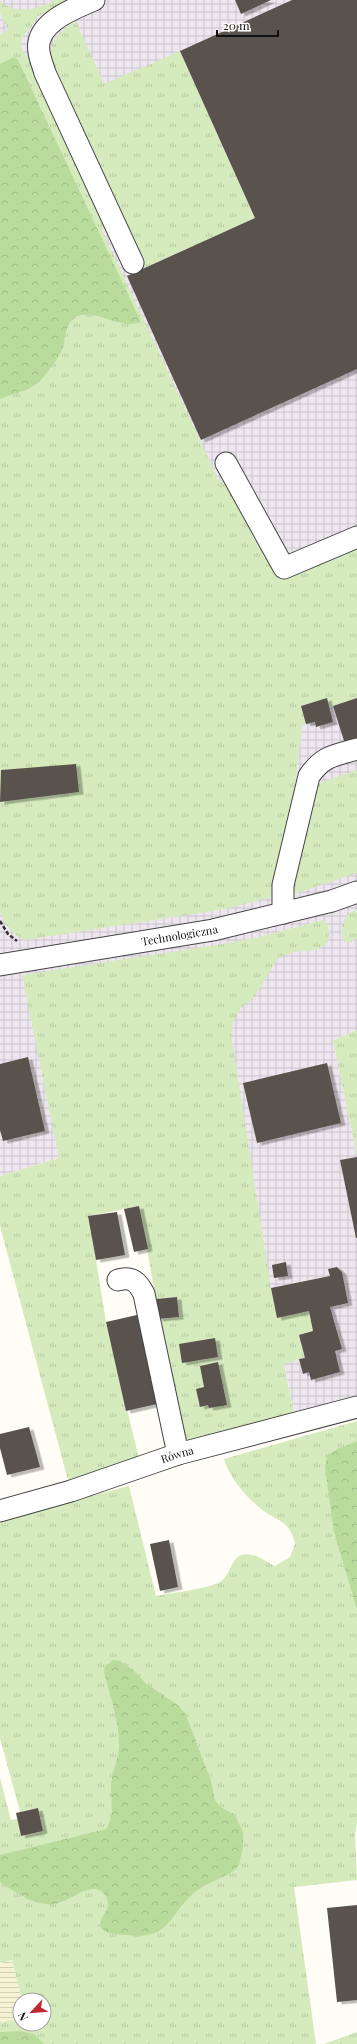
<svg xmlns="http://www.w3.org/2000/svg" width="357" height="2044" viewBox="0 0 357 2044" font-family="'Playfair Display',serif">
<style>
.industrial{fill:url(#industrial-grid)}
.farmland{fill:url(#farmland-rules)}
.grass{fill:url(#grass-tufts);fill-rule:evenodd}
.forest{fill:url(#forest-crowns)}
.building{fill:#5a524d;filter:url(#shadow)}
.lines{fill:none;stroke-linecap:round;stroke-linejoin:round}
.minor-casing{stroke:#444;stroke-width:23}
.path{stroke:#333;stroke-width:2.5;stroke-dasharray:4 2;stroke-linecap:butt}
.minor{stroke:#fff;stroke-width:21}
.labels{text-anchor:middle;stroke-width:4;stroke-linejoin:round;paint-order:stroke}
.street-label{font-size:11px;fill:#111;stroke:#fff}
</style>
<defs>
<pattern id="industrial-grid" width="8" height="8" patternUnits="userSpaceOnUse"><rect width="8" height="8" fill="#eee6ef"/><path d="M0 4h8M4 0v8" fill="none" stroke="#cbc4cc"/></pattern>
<pattern id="farmland-rules" width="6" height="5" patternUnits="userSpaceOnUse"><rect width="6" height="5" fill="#f6f3d4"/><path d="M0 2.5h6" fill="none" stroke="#d2cfb5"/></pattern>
<pattern id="grass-tufts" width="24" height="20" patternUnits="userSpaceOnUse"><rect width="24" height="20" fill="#d5ebbd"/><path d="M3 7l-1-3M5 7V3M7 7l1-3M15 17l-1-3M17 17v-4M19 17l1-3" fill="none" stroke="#b6c8a1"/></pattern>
<pattern id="forest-crowns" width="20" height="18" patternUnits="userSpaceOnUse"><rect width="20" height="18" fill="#b9dc9c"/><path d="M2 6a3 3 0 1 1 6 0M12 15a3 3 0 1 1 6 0" fill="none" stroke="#9ebc85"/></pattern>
<filter id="shadow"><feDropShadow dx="4.5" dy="2.5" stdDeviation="0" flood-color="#0004"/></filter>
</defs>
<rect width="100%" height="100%" fill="#fffdf5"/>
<path class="industrial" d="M0,0H357V1030L333,1040L357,1156V1400L295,1419L214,1012L59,1158L0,1176Z"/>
<path class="farmland" d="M12,1960L22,2000H20V2018L0,2023V1963Z"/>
<g class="grass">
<path d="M55,0H74L38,16L29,30L23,36L21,47L33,67L106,228L102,230L218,479L228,484L245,512L281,579L357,547V698L330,707L327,698L301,706L306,724L302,726L294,796L272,897L225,909L26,940C12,936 6,925 0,912V34L8,30L0,13V1C17,16 38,9 55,0Z"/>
<path d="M76,21L104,84L180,51L255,218L145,268L53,69C47,44 55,34 76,21Z"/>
<path d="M357,770V873L297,893H292L290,874L317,784Z"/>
<path d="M357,909V938L352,942H344C339,927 343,915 357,909Z"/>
<path d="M323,920C331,926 329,932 328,942L317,950L293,952L277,959L254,998L242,1007L233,1021L232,1040L271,1288L277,1317L309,1311L313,1331L299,1336L305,1358L284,1364L295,1419L187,1446L158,1319L179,1317L177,1297L156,1299L139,1206L89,1216L106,1322L140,1463L69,1484L0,1226V1176L59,1158L22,975L216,945L255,938Z"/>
<path d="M357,1030V1156L333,1040Z"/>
<path d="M357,1421V1441L339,1448L334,1533L357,1610V1823L355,1835L357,1880L294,1887L316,2044H0V2023L20,2018V2024H44V2000H22L12,1960L0,1963V1778L11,1820L17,1819L21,1836L43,1831L38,1808L20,1812L0,1738V1520L129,1486L156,1596C172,1593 204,1589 218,1583C235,1575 228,1547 256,1556C262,1558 268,1563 275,1566L290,1557L295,1544C289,1518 276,1522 260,1508C244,1495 230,1478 224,1459ZM195,1738L211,1780L215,1800L221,1807L225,1809L210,1812Z"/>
<path d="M357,2032V2044H324Z"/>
</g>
<g class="forest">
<path d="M14,57L18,60L141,322C120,331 95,307 76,317C63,324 67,341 61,352C57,360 45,376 39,382C28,392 13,393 0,399V64Z"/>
<path d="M357,1441V1610L334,1533L325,1467L327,1456L339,1448Z"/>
<path d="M113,1660L120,1661L132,1669L145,1683L179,1706L186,1715L211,1780L215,1800L221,1807L235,1815L243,1832V1847L239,1865L235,1870C222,1879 204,1883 193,1894C168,1916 170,1940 128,1935C122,1935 113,1935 107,1932C92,1925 106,1915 108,1906C109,1899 103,1889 95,1889C87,1888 78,1894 72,1897C67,1899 61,1903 55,1904C36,1907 15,1892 0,1882V1855L106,1829C115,1815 111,1804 111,1787C111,1774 118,1761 119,1748C120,1722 110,1697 104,1672L105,1666Z"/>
<path d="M20,2031L34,2034L44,2044H0V2032Z"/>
</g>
<g class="building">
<path d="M235,0H271L241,14Z"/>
<path d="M292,0H357V369L201,440L127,276L255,218L180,51Z"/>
<path d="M327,698L333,722L316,727L315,722L306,724L301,706Z"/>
<path d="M357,698V740L345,744L333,706Z"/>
<path d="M76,764L79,792L0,802L1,770Z"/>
<path d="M28,1057L45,1131L3,1141L0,1130V1064Z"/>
<path d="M327,1063L341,1123L257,1143L243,1083Z"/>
<path d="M357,1157V1238H356L340,1160Z"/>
<path d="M139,1206L148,1249L134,1252L124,1209Z"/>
<path d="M117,1212L125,1255L96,1260L88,1216Z"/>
<path d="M286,1262L288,1276L274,1278L272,1265Z"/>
<path d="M337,1267L342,1272L348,1303L330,1307L342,1349L335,1351L340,1372L311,1380L309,1372L303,1374L299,1359L305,1358L299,1335L313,1331L309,1311L277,1318L271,1288L330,1276L328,1269Z"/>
<path d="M177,1297L179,1317L158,1319L156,1299Z"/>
<path d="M137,1315L157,1404L126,1411L106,1322Z"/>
<path d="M215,1338L218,1357L182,1363L179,1344Z"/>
<path d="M218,1362L227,1405L209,1408L208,1405L200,1407L196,1389L204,1387L200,1366Z"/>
<path d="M29,1427L40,1467L7,1475L0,1448V1434Z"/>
<path d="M169,1540L178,1587L160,1591L150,1544Z"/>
<path d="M38,1808L43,1831L21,1836L16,1813Z"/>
<path d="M357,1905V2000L337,2002L327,1908Z"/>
</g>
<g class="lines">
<defs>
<g id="minor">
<path d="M94,0C73,9 34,23 39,52C40,59 43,66 45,73L133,263"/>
<path d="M226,463L284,568L357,537"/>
<path d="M283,913V885L309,776C324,755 334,756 357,749"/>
<path id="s1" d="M0,965L213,930L332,901L357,892"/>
<path d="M118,1280C132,1276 138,1282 144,1294L178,1454"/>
<path id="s2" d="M0,1511L71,1491L178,1454L357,1407"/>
</g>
</defs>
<use href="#minor" class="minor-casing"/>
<path class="path" d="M0,921L8,934L17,941"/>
<use href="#minor" class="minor"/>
</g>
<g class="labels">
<g class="street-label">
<text dy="4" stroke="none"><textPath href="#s1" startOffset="182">Technologiczna</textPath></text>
<text dy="4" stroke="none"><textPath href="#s2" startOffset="186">Równa</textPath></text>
</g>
</g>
<g transform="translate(32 2012) rotate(244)"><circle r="19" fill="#ffffff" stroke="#a0a0a0"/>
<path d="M0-3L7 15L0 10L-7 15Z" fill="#c4262e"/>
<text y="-6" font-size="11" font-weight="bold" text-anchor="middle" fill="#111111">N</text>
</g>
<path d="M217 30v6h61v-6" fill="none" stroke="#111111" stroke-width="2"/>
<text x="223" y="30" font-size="12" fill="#111111" stroke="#ffffff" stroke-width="3" paint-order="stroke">20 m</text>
</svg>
